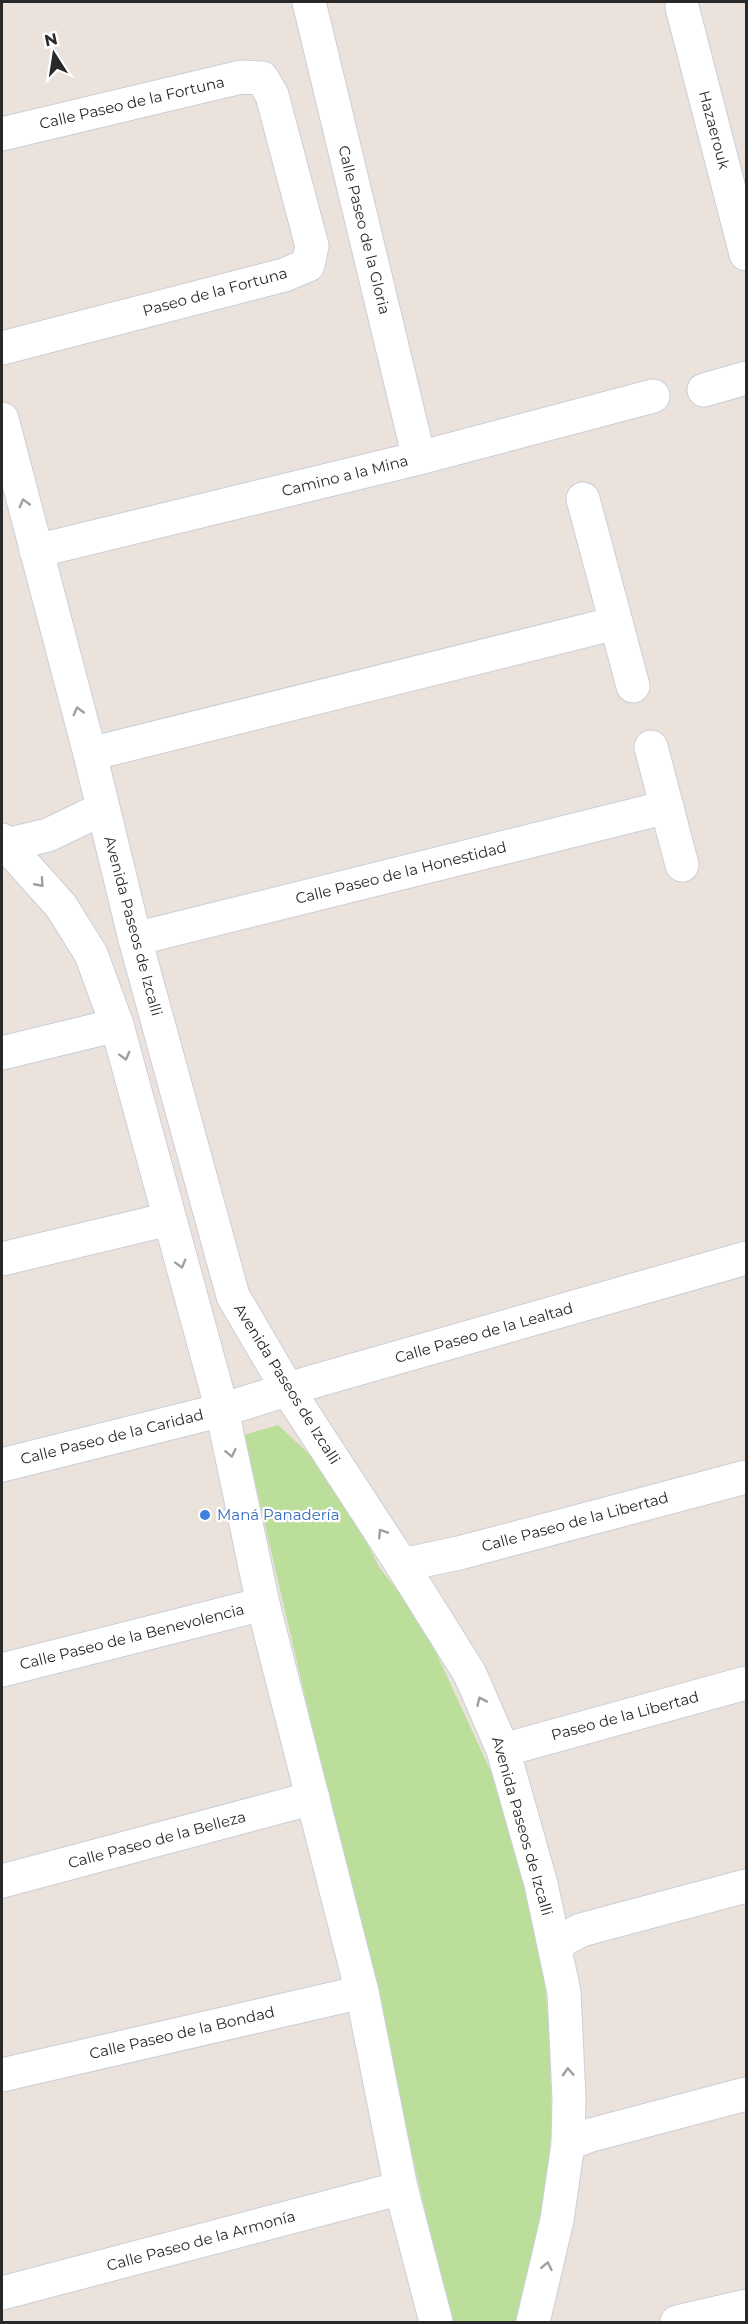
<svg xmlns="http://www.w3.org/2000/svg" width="748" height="2324" viewBox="0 0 748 2324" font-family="Montserrat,sans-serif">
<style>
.green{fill:#bbde9b}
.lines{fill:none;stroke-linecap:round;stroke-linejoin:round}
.street-casing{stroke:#cacfda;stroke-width:35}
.secondary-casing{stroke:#cacfda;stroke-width:35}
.street{stroke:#fff;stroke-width:33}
.secondary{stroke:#fff;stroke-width:33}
.oneway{stroke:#9f9f9f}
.shop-dot{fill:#3f7fe0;stroke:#fff;stroke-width:2}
.labels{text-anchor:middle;stroke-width:4.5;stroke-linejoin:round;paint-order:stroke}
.street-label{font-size:15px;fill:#292929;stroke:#fff}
.shop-label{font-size:15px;fill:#366cbe;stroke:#fff;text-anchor:start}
</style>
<rect width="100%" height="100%" fill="#eae2db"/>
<path class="green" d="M278,1425L336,1479L379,1567L421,1620L510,1813L543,1969L550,2034L552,2153L539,2244L517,2322H451L244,1435Z"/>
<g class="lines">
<defs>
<g id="street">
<path d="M309,2L419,458"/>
<path d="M682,7L746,254"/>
<path d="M2,134L241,77L262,78L272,95L312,246L308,265L284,275L2,348"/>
<path d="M704,390L746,378"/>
<path d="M583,499L633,686"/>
<path d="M36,551L419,458L653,396"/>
<path d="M651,747L682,865"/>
<path d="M90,754L616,623"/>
<path d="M2,846L48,835L102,809"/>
<path d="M135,939L667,807"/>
<path d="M2,1053L117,1025"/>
<path d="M2,1259L169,1219"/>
<path d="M2,1465L222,1410L315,1381L746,1258"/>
<path d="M402,1565L459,1553L746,1477"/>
<path d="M2,1670L263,1604"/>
<path d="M503,1750L746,1683"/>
<path d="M2,1881L313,1798"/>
<path d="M554,1945L581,1930L746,1886"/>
<path d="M2,2075L362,1992"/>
<path d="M568,2144L591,2135L746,2094"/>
<path d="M2,2293L401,2188"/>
<path d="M677,2322L746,2306"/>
</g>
<g id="secondary">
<path d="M2,419L90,754L135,939L233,1296L288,1390L402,1565L470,1674L503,1750L541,1884L564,1992L569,2098L568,2144L557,2220L533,2322"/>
<path d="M2,840L61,906L91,954L117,1025L222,1410L263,1604L362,1992L401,2188L436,2322"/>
</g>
</defs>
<use href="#street" class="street-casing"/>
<use href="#secondary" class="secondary-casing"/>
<use href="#street" class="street"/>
<use href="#secondary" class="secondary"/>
</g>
<defs><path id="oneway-chevron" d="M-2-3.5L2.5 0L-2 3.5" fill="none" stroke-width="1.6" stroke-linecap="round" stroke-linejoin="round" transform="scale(1.5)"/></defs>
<g class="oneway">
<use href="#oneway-chevron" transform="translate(24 503) rotate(-105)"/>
<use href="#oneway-chevron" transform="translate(78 711) rotate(-105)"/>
<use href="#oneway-chevron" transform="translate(40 883) rotate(48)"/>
<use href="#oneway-chevron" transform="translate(125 1056) rotate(75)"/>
<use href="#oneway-chevron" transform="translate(181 1264) rotate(74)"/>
<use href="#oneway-chevron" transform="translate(231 1453) rotate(78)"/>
<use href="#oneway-chevron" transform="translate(382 1533) rotate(-123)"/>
<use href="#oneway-chevron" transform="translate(481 1701) rotate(-114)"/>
<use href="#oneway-chevron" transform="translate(568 2072) rotate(-93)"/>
<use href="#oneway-chevron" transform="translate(547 2266) rotate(-78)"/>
</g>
<circle class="shop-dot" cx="205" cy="1515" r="6"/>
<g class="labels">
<g class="street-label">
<text transform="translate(132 103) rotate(-13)" y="5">Calle Paseo de la Fortuna</text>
<text transform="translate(714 130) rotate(75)" y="5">Hazaerouk</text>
<text transform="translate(364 230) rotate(76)" y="5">Calle Paseo de la Gloria</text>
<text transform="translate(215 292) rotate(-15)" y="5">Paseo de la Fortuna</text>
<text transform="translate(345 476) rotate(-14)" y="5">Camino a la Mina</text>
<text transform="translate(401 873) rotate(-14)" y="5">Calle Paseo de la Honestidad</text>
<text transform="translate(133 926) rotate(75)" y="5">Avenida Paseos de Izcalli</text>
<text transform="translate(484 1333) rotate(-16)" y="5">Calle Paseo de la Lealtad</text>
<text transform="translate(287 1384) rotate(58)" y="5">Avenida Paseos de Izcalli</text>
<text transform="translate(112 1437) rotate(-14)" y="5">Calle Paseo de la Caridad</text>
<text transform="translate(575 1522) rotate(-15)" y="5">Calle Paseo de la Libertad</text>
<text transform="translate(132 1637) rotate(-14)" y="5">Calle Paseo de la Benevolencia</text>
<text transform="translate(625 1716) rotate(-15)" y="5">Paseo de la Libertad</text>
<text transform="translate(522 1826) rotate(74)" y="5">Avenida Paseos de Izcalli</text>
<text transform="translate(157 1840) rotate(-15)" y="5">Calle Paseo de la Belleza</text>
<text transform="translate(182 2033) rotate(-13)" y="5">Calle Paseo de la Bondad</text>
<text transform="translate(201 2241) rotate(-15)" y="5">Calle Paseo de la Armonía</text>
</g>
<g class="shop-label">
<text x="217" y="1520">Maná Panadería</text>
</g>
</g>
<rect width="748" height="2324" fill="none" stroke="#292929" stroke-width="6"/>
<g transform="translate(54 54) rotate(348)" stroke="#ffffff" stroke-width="4.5" paint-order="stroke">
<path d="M0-4.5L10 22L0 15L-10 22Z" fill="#292929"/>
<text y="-9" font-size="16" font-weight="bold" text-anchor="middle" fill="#292929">N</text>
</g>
</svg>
